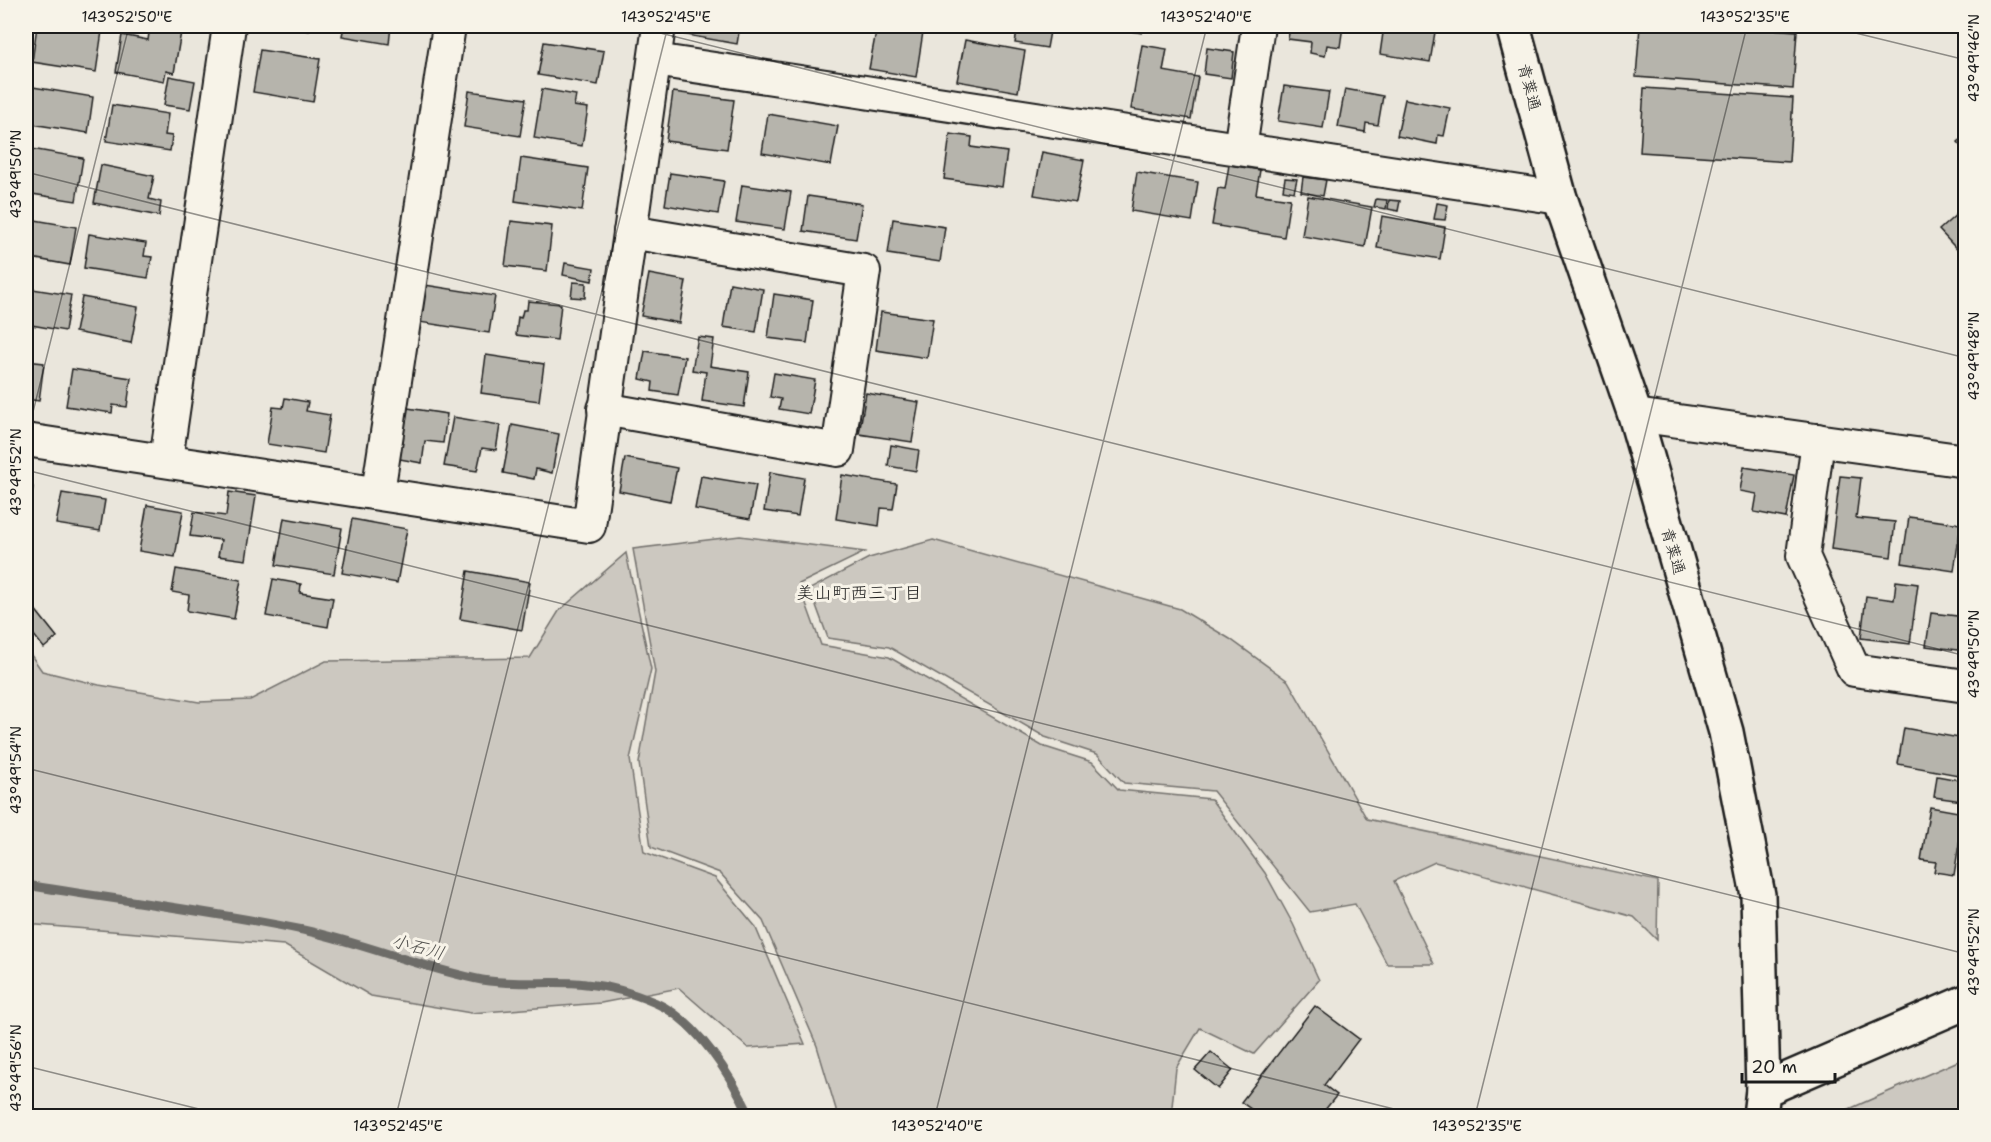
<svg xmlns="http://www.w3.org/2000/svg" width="1991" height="1142" viewBox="0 0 1991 1142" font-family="'Shantell Sans','Klee One',sans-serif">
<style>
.green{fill:#ccc8c0;stroke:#74726e;stroke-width:1.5}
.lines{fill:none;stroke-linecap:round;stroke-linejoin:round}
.stream{stroke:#6d6c68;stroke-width:9}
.building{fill:#b6b4ac;stroke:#1c1c1c;stroke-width:1.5}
.street-casing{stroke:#1c1c1c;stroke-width:36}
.secondary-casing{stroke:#1c1c1c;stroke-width:38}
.primary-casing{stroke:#1c1c1c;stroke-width:38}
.street{stroke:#f7f3e8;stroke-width:32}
.secondary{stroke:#f7f3e8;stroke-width:33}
.primary{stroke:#f7f3e8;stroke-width:33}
.ticks{fill:none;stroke:#1c1c1c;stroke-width:1.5;stroke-opacity:0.45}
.labels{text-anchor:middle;stroke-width:6;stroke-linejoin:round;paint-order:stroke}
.street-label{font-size:16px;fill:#1c1c1c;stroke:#f7f3e8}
.neighbourhood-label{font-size:18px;fill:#1c1c1c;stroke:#f7f3e8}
.water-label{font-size:18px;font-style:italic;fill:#52514e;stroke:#f7f3e8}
.neatline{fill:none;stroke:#1c1c1c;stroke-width:2}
.ticks-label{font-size:15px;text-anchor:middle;fill:#1c1c1c}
</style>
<rect width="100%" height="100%" fill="#eae6dc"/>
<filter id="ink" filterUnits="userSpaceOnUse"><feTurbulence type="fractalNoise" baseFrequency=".0167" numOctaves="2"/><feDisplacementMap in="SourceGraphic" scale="12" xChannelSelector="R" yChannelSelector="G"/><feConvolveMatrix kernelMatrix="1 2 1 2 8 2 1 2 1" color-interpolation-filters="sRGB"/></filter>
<g filter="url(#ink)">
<g class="green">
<path d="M740,536L865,552L799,584L821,645L889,657L1042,746L1092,762L1119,790L1211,799L1265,873L1293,924L1319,980L1254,1054L1200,1028L1176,1068L1171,1116H838L817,1046L763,921L720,873L651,847L639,763L655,672L633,549Z"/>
<path d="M933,540L1180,609L1230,639L1288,681L1367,819L1658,881L1657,940L1634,917L1435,862L1394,881L1434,964H1387L1355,904L1310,912L1213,791L1124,783L1097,754L1045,737L889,647L828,638L810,589L869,558Z"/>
<path d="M626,553L651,669L630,759L644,852L715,878L755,926L805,1044L748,1048L679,988L601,1003L471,1013L371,996L284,945L26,924V648L42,671L99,685L199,702L250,700L326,661L530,658L559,611Z"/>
<path d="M1965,1058V1116H1835L1838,1114Z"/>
</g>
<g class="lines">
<path class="stream" d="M26,885C118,900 211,911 303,930C364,943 421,968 482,980C516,986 552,980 586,984C609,986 635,994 656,1003C697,1021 732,1077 750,1116"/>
</g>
<g class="building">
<path d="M37,26H63L102,31L96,72L32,62Z"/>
<path d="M150,26H182L174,73L166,71L164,81L116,72L122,35L148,40Z"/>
<path d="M279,26H310L309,31Z"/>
<path d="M344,26H391L389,44L342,36Z"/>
<path d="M683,26H740L737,44L681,34Z"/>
<path d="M877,26L923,32L916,77L869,69Z"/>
<path d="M1018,26H1051L1047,48L1015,43Z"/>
<path d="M1098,26H1143L1142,33Z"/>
<path d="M1290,26H1343L1340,47L1327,45L1325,56L1310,53L1311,42L1288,39Z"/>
<path d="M1384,26H1436L1430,62L1380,54Z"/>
<path d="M1640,26H1721L1797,31L1793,89L1636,77Z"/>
<path d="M965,40L1025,51L1018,92L957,81Z"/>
<path d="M544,42L604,51L598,85L538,75Z"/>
<path d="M1142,45L1167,49L1163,71L1198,77L1191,119L1131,109Z"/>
<path d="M1207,48L1234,52L1231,78L1204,74Z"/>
<path d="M260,50L320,59L313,102L253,92Z"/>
<path d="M169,76L195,81L190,109L164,105Z"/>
<path d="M27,86L93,97L88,133L26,123Z"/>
<path d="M1284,86L1329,92L1323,128L1278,121Z"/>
<path d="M1644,88L1793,98L1789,162L1640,152Z"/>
<path d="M542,89L576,95L574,106L588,108L582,146L534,138Z"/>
<path d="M1345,89L1383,96L1378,125L1366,123L1365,132L1338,127Z"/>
<path d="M469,91L526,99L520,136L464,127Z"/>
<path d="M673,92L734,100L727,149L666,141Z"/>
<path d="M1405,99L1450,108L1444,136L1438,135L1437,144L1397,136Z"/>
<path d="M112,105L168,114L165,135L172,136L170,151L106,141Z"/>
<path d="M768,114L838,126L831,165L762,153Z"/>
<path d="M950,134L972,137L971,147L1007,152L1002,187L944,179Z"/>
<path d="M1966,135V151L1958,142Z"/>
<path d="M26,148L83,158L76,201L26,193Z"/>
<path d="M1042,152L1084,160L1076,202L1034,195Z"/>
<path d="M521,158L588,168L582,211L515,201Z"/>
<path d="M101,165L154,176L149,199L161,202L159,216L94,203Z"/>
<path d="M1229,165L1260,170L1256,194L1290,199L1284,237L1212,225L1218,188L1225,189Z"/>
<path d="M1137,172L1198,182L1192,221L1131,211Z"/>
<path d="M670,173L724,181L718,214L665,205Z"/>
<path d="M1303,177L1326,180L1323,196L1301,192Z"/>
<path d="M1285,178L1297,179L1294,192L1283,190Z"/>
<path d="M742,185L791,192L785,229L736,222Z"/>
<path d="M808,196L862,204L856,239L803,231Z"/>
<path d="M1308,196L1372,207L1365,247L1302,236Z"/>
<path d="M1376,199L1387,200L1386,209L1374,207Z"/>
<path d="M1389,200L1400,201L1398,211L1388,209Z"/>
<path d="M1437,203L1448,205L1445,220L1434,219Z"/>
<path d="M1966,206V259L1939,230Z"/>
<path d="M1382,216L1445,227L1440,259L1377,248Z"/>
<path d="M29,219L76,227L70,265L26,257V227L28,228Z"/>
<path d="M893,219L945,227L940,262L888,254Z"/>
<path d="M511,221L552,226L547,271L505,266Z"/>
<path d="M89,234L146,243L144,256L152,257L148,278L84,268Z"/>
<path d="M565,263L594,268L592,281L563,275Z"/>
<path d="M649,274L686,281L679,323L641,316Z"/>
<path d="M573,282L586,283L585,298L571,297Z"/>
<path d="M730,283L763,289L756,332L723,327Z"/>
<path d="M425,285L495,296L489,333L419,322Z"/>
<path d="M26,288L71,295L65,331L26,324Z"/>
<path d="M774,294L813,300L807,343L768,338Z"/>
<path d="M82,297L138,307L131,343L75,332Z"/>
<path d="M528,301L561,304L557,340L516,335L518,317L521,318L523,310H527Z"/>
<path d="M881,312L933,319L927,358L876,350Z"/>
<path d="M698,337L714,339L710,366L749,372L744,407L702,401L706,372L692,370Z"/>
<path d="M645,351L685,357L678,395L652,391L653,382L640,379Z"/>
<path d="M486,355L544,364L539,401L481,393Z"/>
<path d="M26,361L44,363L39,401L26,399Z"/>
<path d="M72,369L131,378L127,407L113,405L112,413L66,406Z"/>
<path d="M774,373L815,380L809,414L779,409L781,399L770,397Z"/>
<path d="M866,393L919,402L912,442L859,434Z"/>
<path d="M285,398L308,402L306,411L330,415L324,453L267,444L273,407L283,408Z"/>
<path d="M401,407L447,414L443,443L425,441L422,463L394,458Z"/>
<path d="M453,417L500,425L496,450L482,448L477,471L444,466Z"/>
<path d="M512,425L559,434L552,473L536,469L534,479L503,473Z"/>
<path d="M891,445L919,450L916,471L888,466Z"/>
<path d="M625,458L677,468L670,501L619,491Z"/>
<path d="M1744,467L1794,475L1786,518L1754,512L1757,494L1740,491Z"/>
<path d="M770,472L804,478L798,516L764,511Z"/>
<path d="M842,475L897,484L893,509L881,508L879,526L836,519Z"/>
<path d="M701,476L756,485L750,519L695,509Z"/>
<path d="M1840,476L1861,478L1856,518L1895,522L1891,557L1831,549Z"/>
<path d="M26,485L33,487L27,524H26Z"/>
<path d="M229,492L256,496L246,560L218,556L221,540L190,536L194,512L226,516Z"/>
<path d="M62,493L105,500L100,531L56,524Z"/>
<path d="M147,505L183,511L175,557L139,551Z"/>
<path d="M1909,517L1961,524L1954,571L1902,563Z"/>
<path d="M284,518L342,528L334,574L276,565Z"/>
<path d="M352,519L407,529L397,583L342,573Z"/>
<path d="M176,569L241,580L234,619L187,611L189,595L172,592Z"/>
<path d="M468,571L530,582L522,630L460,619Z"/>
<path d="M273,579L301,584L300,593L333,598L328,627L266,616Z"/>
<path d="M1896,581L1918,584L1910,644L1861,638L1866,596L1894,600Z"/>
<path d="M26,598L57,637L44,648L26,625Z"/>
<path d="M1931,613L1966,617V651L1926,646Z"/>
<path d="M1904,728L1965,739L1958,775L1898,764Z"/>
<path d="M1937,776L1965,781L1962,801L1934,797Z"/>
<path d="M1930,807L1964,813L1954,875L1934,872L1936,862L1921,860Z"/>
<path d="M1315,1006L1359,1039L1324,1085L1337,1095L1320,1116H1314L1308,1112L1305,1116H1261L1241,1102Z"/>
<path d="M1211,1052L1233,1070L1218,1089L1195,1070Z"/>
</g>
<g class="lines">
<defs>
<g id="street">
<path d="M655,60L1560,198"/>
<path d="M1240,149L1258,26"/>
<path d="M604,409L838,450L864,271L630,232"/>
<path d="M1635,415L1966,461"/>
<path d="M26,440L589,526L659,26"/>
<path d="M1818,440L1803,556L1854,670L1966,686"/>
<path d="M166,460L229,26"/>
<path d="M378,492L449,26"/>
</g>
<path id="secondary" d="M1513,26L1560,198L1635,415L1726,732L1758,895L1763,1090"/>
<path id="primary" d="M1760,1116L1763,1090L1966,1002"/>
</defs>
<use href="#street" class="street-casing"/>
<use href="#secondary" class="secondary-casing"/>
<use href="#primary" class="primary-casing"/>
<use href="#street" class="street"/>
<use href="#secondary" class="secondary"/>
<use href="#primary" class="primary"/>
</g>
</g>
<path class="ticks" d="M632,26L1966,358M1827,26L1966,60M26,172L1966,656M26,440L129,26M26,470L1966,954M26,768L1422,1116M26,1066L227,1116M396,1116L668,26M935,1116L1207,26M1475,1116L1747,26"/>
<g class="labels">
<g class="street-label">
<text transform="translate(1530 87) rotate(75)" y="6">青葉通</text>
<text transform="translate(1674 551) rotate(74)" y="6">青葉通</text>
</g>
<g class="neighbourhood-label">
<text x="859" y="599">美山町西三丁目</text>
</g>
<g class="water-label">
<text transform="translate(418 947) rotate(15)" y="6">小石川</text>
</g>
</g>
<rect width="1991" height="1142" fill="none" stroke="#f7f3e8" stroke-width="66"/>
<path d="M1742 1073v9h93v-9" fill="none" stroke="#1c1c1c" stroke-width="3"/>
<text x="1751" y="1073" font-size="18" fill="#1c1c1c" stroke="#f7f3e8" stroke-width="4.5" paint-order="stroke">20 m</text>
<rect x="33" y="33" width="1925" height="1076" class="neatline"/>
<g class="ticks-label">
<text x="127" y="22">143°52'50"E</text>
<text x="666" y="22">143°52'45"E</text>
<text x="1206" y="22">143°52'40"E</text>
<text x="1745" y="22">143°52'35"E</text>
<text transform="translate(1974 58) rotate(-90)" y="5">43°49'46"N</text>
<text transform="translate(16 174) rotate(-90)" y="5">43°49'50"N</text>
<text transform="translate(1974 356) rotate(-90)" y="5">43°49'48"N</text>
<text transform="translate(16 472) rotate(-90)" y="5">43°49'52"N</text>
<text transform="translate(1974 654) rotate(-90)" y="5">43°49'50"N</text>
<text transform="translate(16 770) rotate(-90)" y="5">43°49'54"N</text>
<text transform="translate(1974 952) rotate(-90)" y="5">43°49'52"N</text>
<text transform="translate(16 1068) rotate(-90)" y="5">43°49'56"N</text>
<text x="398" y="1131">143°52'45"E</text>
<text x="937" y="1131">143°52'40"E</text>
<text x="1477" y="1131">143°52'35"E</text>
</g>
</svg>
